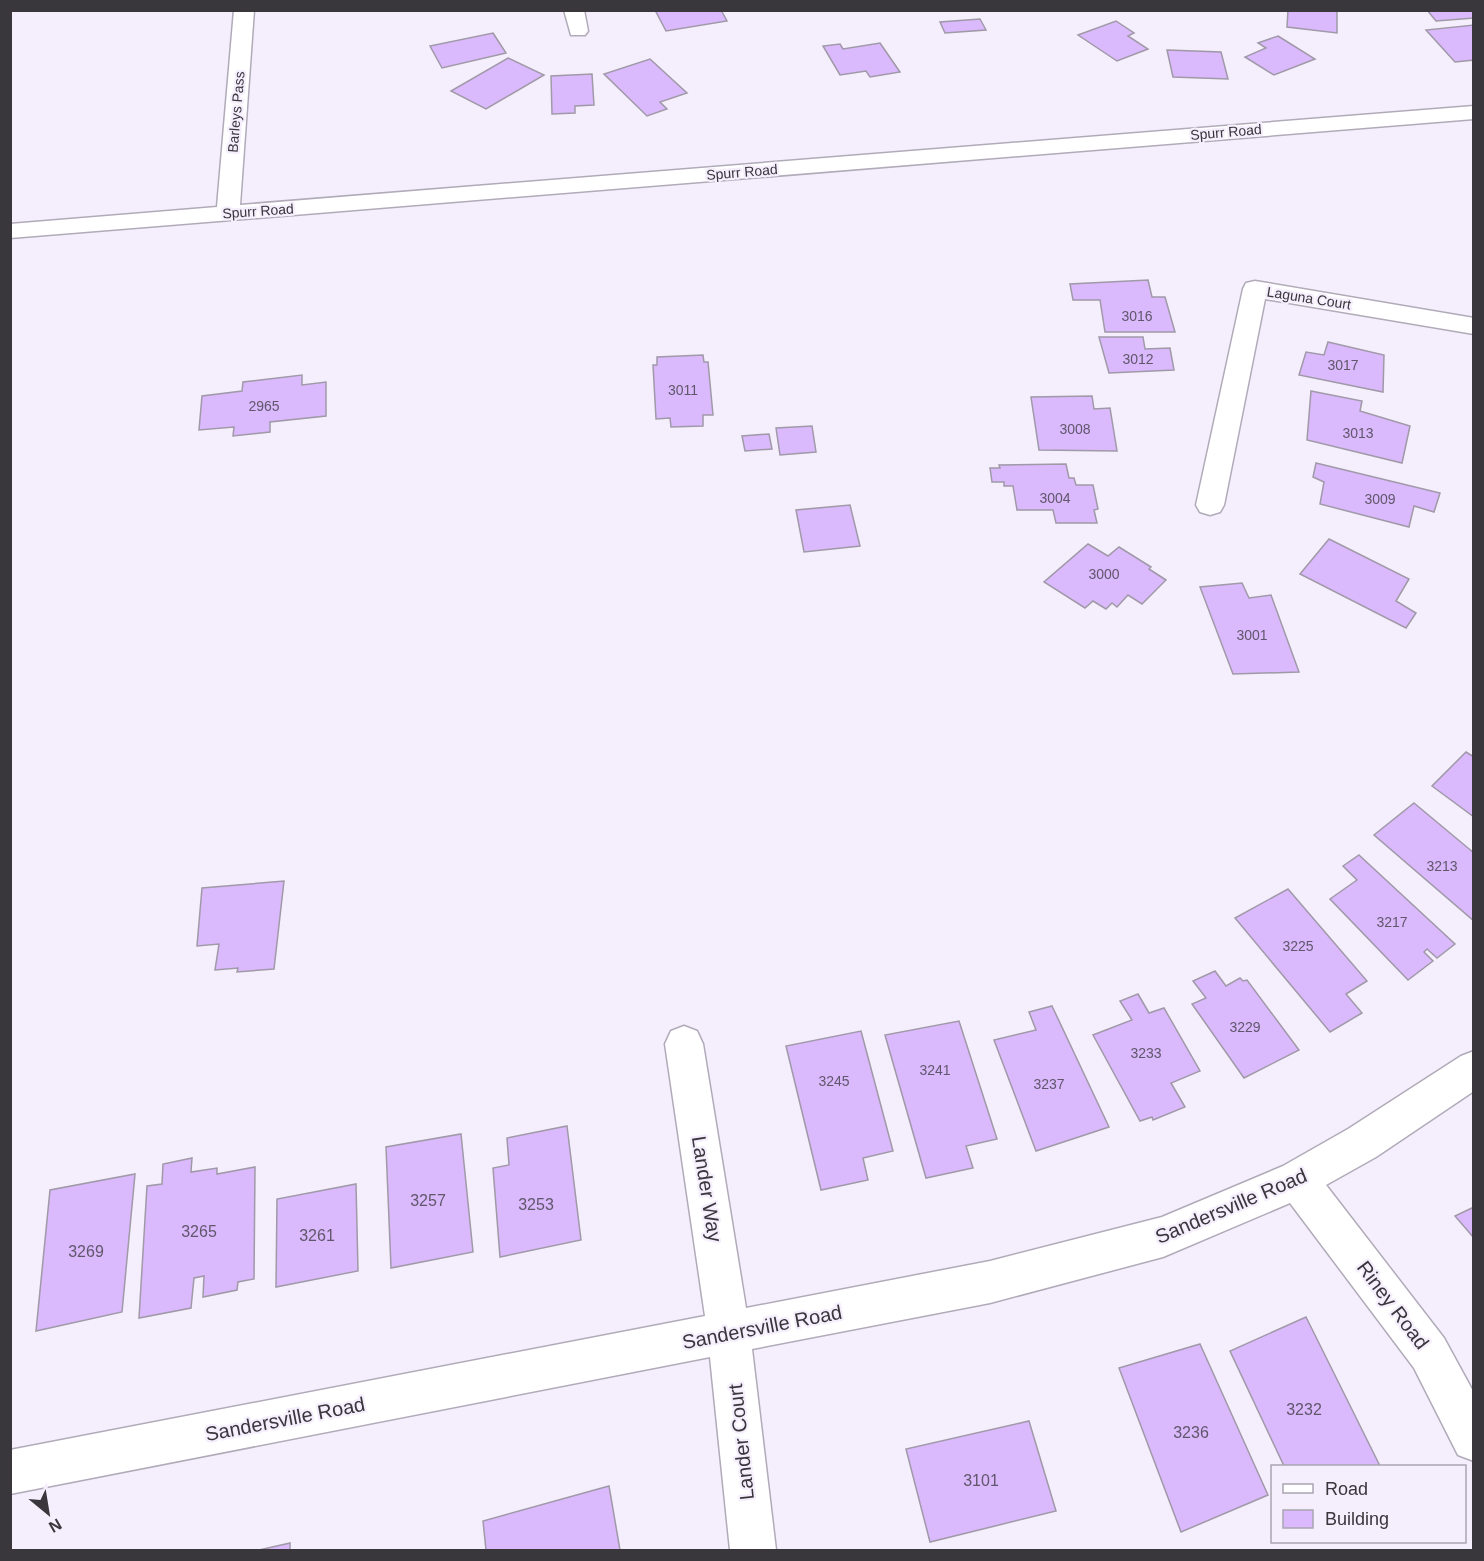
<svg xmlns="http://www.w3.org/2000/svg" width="1484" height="1561" viewBox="0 0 1484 1561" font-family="Helvetica,sans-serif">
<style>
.building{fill:#dab9fd;stroke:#a099a7;stroke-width:1.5}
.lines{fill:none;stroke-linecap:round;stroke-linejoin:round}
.minor-casing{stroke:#b1abb9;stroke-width:3}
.minor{fill:#fff;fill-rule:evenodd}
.labels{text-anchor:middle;stroke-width:4.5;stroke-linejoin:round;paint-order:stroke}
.far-street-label{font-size:14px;fill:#39363c;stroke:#f5eefd}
.number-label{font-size:14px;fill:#61576c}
.near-number-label{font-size:16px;fill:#61576c}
.near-street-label{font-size:20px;fill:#39363c;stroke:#f5eefd}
</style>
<rect width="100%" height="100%" fill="#f5eefd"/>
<g class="building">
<path d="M655,10H721L727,21L666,31Z"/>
<path d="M1288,10H1337V33L1287,27Z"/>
<path d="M1427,10H1474V18L1436,21Z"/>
<path d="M980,19L986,30L945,33L940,22Z"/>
<path d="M1116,21L1134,33L1128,36L1148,49L1117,61L1078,35Z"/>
<path d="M1474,25V60L1455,62L1426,30Z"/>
<path d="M493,33L506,53L442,68L430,46Z"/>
<path d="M1278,36L1315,59L1274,75L1245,57L1266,48L1258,43Z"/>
<path d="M880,43L900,72L870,77L866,71L840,75L823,46L840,44L843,49Z"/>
<path d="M1167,50L1221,52L1228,79L1173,77Z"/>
<path d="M508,58L544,75L486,109L451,91Z"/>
<path d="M650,59L687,93L660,102L667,109L647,116L604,74Z"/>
<path d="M592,74L594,105L575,106V113L552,114L551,76Z"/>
<path d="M1148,280L1152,297H1165L1175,332H1105L1100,300H1073L1070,284Z"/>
<path d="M1099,337H1143L1145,349L1170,348L1174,370L1109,373Z"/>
<path d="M1328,342L1384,355L1383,392L1299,375L1306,352L1324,355Z"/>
<path d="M703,355L704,362H708L713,415H703V426L671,427L670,418L656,419L653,365H657V357Z"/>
<path d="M302,375V385L326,382V416L270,422V432L233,436L234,427L199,430L202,396L242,391L243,382Z"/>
<path d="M1311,391L1362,401L1360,411L1410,426L1402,463L1307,440Z"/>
<path d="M1092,396L1094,409L1110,408L1117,451L1039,450L1031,397Z"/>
<path d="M812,426L816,452L780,455L776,428Z"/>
<path d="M769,434L772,449L745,451L742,436Z"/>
<path d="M1316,463L1440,493L1434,512L1414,506L1409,527L1320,504L1324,482L1313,477Z"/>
<path d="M1066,464L1069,478H1074L1076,485H1093L1098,509L1094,510L1097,523H1056L1053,510H1017L1013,486H1004V482H992L990,468H1000L999,465Z"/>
<path d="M850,505L860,546L804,552L796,510Z"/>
<path d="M1329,539L1409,579L1396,601L1416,613L1406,628L1300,574Z"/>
<path d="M1088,544L1108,556L1119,547L1151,567L1149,569L1166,580L1142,604L1128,595L1117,607L1112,603L1106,609L1093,601L1085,608L1044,582Z"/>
<path d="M1242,583L1249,598L1271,595L1299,672L1233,674L1200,587Z"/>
<path d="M1466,752L1474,757V817L1432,786Z"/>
<path d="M1414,803L1474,853V921L1374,835Z"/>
<path d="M1359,855L1455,944L1437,958L1427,949L1424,952L1433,961L1408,980L1330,899L1357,880L1343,866Z"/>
<path d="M284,881L274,969L237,972L238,968L215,970L219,944L197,946L202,888Z"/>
<path d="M1288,889L1367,981L1346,994L1362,1013L1330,1032L1235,918Z"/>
<path d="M1215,971L1226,986L1240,978L1243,981L1247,980L1299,1050L1244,1078L1192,1004L1206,998L1193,981Z"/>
<path d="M1138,994L1149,1013L1164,1008L1200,1071L1171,1083L1185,1107L1153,1120L1152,1117L1140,1121L1093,1035L1132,1020L1120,1001Z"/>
<path d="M1052,1006L1109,1127L1036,1151L994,1040L1036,1030L1029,1012Z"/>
<path d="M959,1021L997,1139L966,1146L973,1168L926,1178L885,1035Z"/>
<path d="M861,1031L893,1151L863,1158L868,1180L821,1190L786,1046Z"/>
<path d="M567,1126L581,1240L500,1257L493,1168L509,1165L507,1138Z"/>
<path d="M461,1134L473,1252L391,1268L386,1147Z"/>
<path d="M192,1158L191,1172L217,1168V1174L255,1167L254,1279L238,1282L237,1290L203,1297L204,1276L194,1278L191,1308L139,1318L147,1186L162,1184L163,1164Z"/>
<path d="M135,1174L122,1312L36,1331L50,1190Z"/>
<path d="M356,1184L358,1271L276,1287L277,1199Z"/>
<path d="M1474,1207V1238L1455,1216Z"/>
<path d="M1306,1317L1380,1466H1284L1230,1351Z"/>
<path d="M1200,1344L1268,1495L1181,1532L1119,1368Z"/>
<path d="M1029,1421L1056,1511L930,1542L906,1449Z"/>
<path d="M609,1486L620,1550H486L483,1521Z"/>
<path d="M290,1543V1550H259Z"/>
</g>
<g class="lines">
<defs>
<g id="minor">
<path d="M234,10H254L240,205L1474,106V119L10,238V224L217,207Z"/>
<path d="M564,10H584L588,31L585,35H571Z"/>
<path d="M1255,281L1474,318V334L1265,299L1224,505L1220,512L1210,515L1200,512L1196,505L1243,289L1246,283Z"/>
<path d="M684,1026L697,1031L703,1044L746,1308L990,1261L1162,1217L1283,1166L1348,1129L1461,1056L1474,1051V1091L1376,1157L1326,1185L1444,1338L1474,1393V1461L1458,1455L1414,1368L1290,1203L1163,1257L990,1303L752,1349L776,1550H730L710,1357L10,1494V1450L705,1316L665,1044L671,1031Z"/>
</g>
</defs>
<use href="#minor" class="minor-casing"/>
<use href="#minor" class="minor"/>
</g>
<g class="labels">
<g class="far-street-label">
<text transform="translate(236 112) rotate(-85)" y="5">Barleys Pass</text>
<text transform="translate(1226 132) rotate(-5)" y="5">Spurr Road</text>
<text transform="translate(742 172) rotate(-5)" y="5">Spurr Road</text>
<text transform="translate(258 211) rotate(-4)" y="5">Spurr Road</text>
<text transform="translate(1309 298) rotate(9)" y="5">Laguna Court</text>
</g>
<g class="number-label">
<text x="1137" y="321">3016</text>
<text x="1138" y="364">3012</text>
<text x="1343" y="370">3017</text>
<text x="683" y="395">3011</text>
<text x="264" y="411">2965</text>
<text x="1075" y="434">3008</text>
<text x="1358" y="438">3013</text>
<text x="1055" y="503">3004</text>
<text x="1380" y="504">3009</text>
<text x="1104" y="579">3000</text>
<text x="1252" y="640">3001</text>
<text x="1442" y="871">3213</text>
<text x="1392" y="927">3217</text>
<text x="1298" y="951">3225</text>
<text x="1245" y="1032">3229</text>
<text x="1146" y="1058">3233</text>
<text x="935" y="1075">3241</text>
<text x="834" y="1086">3245</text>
<text x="1049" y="1089">3237</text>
</g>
<g class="near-number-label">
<text x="428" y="1206">3257</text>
<text x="536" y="1210">3253</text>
<text x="199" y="1237">3265</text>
<text x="317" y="1241">3261</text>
<text x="86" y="1257">3269</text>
<text x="1304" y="1415">3232</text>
<text x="1191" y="1438">3236</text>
<text x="981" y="1486">3101</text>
</g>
<g class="near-street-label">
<text transform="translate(707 1189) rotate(81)" y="7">Lander Way</text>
<text transform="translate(1231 1206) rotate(-23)" y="7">Sandersville Road</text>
<text transform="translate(1393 1305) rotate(53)" y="7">Riney Road</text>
<text transform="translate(762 1327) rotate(-11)" y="7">Sandersville Road</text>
<text transform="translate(285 1419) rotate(-11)" y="7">Sandersville Road</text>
<text transform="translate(741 1442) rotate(-96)" y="7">Lander Court</text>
</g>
</g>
<rect width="1484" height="1561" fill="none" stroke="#39363c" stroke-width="24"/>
<rect x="1271" y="1465" width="195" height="78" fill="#f5eefd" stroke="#aaa4b0" stroke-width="1.5"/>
<rect x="1283" y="1484" width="30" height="9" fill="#ffffff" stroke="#aaa4b0" stroke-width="1.5"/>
<text x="1325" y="1495" font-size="18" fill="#39363c">Road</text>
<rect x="1283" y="1510" width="30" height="18" fill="#dab9fd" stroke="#aaa4b0" stroke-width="1.5"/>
<text x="1325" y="1525" font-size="18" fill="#39363c">Building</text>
<g transform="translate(48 1513) rotate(150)" stroke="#f5eefd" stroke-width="4.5" paint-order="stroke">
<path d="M0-4.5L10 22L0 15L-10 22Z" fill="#39363c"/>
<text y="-9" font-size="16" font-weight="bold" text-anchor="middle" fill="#39363c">N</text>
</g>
</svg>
